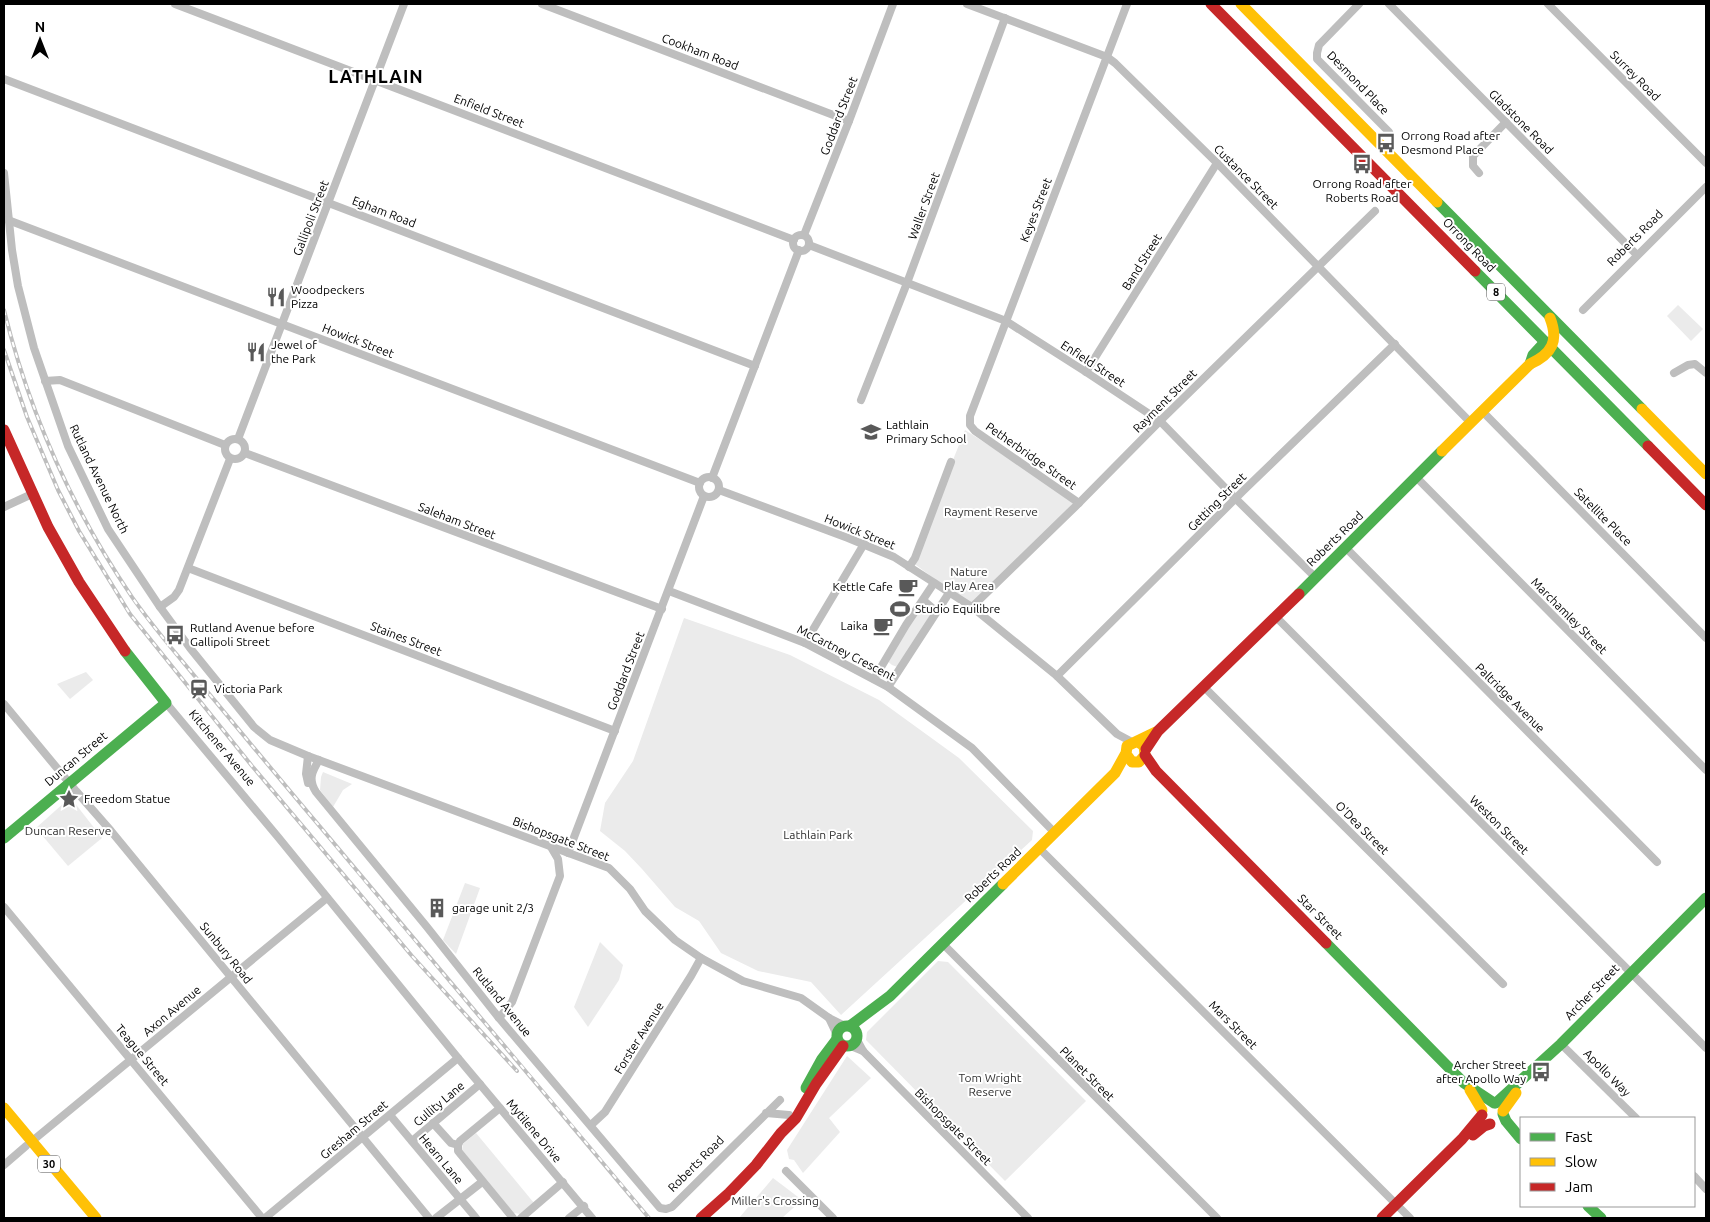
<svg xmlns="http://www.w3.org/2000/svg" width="1710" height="1222" viewBox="0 0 1710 1222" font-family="Ubuntu,sans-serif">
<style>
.green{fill:#ebebeb}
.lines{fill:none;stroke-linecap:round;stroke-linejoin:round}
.street{stroke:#bebebe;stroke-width:8}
.fast{stroke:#4caf50;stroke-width:11}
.slow{stroke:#ffc107;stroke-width:11}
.jam{stroke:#c62828;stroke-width:11}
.rail-casing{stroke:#bebebe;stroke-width:4}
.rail{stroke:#fff;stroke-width:2;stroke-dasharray:5.5;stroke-linecap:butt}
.labels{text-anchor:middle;stroke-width:4;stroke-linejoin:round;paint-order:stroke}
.shield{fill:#fff;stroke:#4c4c4c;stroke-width:1}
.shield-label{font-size:11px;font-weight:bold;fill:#000}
.street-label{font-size:12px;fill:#000;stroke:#fff}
.poi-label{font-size:12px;fill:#000;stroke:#fff;text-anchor:start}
.park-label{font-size:12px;fill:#323232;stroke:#fff}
.district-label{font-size:18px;font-weight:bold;letter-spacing:1px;fill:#000;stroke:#fff}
</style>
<rect width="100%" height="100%" fill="#fff"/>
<g class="green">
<path d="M1678,305L1703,329L1691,341L1667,316Z"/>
<path d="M965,430L1079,503L972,607L912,562Z"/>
<path d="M923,600L937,612L900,668L892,665L886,660Z"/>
<path d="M684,618L790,655L879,700L959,758L1033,831L1032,840L841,1015L811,982L758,971L721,953L699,921L675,907L642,869L625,851L600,831L605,803L633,761Z"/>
<path d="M86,672L93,680L70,699L57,684Z"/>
<path d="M323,772L352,784L343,790L333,807L320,790L321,777Z"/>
<path d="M65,802H74L102,838L68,866L36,828Z"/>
<path d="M465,883L480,888L456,954L443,940Z"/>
<path d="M600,942L623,965L619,980L588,1027L574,1007Z"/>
<path d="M938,961L948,962L1086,1101L1005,1181L866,1040L867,1032Z"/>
<path d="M847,1056L871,1078L829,1118L840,1132L803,1173L794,1160L789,1159L787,1150Z"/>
<path d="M476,1133L534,1203L520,1214L514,1213L462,1150L463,1144Z"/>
<path d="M773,1178L802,1200L782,1218H739Z"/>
</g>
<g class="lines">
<g class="street">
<path d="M175,4L794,240"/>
<path d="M542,4L849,121"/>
<path d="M967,4L1107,57L1115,63L1217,163L1471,423"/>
<path d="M1359,4L1319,45L1317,53V59L1389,132"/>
<path d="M1389,4L1637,255"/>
<path d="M1548,4L1706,163"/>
<path d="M4,79L755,366"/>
<path d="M4,173L12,250L18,286L34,348L68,446L108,529L160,607L190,648L254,727L270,740L308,756L609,868L630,889L645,911L675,940L701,958L743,981L801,998L829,1018L845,1026"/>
<path d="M1479,173L1473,166V156L1506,122"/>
<path d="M8,220L700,483"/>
<path d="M804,235L849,121L893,4"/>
<circle cx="801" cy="243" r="8"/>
<path d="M809,245L1006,321L1086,372L1160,421L1236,499L1315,577"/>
<path d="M1583,310L1706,187"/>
<path d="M1086,372L1217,163"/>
<path d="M1674,373L1688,365L1695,364L1706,373"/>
<path d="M45,381L60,380L225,445"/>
<path d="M861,400L907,283L1005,18"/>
<path d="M1483,412L1706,638"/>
<circle cx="235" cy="449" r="10"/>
<path d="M238,439L404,4"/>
<path d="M245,453L662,609"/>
<path d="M1416,477L1706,770"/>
<circle cx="709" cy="487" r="10"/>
<path d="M712,478L799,250"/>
<path d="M719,490L848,538L894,557L972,607L1057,676L1117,734L1132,742"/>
<path d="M1079,503L975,431L970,425V416L1127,4"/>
<path d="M4,507L32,494"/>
<path d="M1346,548L1657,862"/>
<path d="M909,567L915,558L951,462"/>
<path d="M188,568L615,731"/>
<path d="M669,591L805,643L888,687L972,748L1055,833"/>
<path d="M923,600L937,612"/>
<path d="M160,607L174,597L179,590L230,459"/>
<path d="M972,607L1079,503L1160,421L1375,211"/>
<path d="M1276,617L1706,1048"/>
<path d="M805,643L864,544"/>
<path d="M1057,676L1243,491L1395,344"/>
<path d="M874,679L906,625L934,583"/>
<path d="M888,687L949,593"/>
<path d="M1204,687L1503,984"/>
<path d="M166,703L278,837L458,1058L592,1218"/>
<path d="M4,704L76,791L111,831L429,1218"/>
<path d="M319,760C312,771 308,780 316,792L427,927L499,1018L660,1208L666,1209L672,1207L780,1100"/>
<path d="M308,783L306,774L308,756"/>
<path d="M1040,849L1410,1218"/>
<path d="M568,853L704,496"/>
<path d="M4,907L262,1218"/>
<path d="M943,944L1217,1218"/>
<path d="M499,1018L512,1002L560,876L558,859L551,847"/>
<path d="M829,1018L837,1035"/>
<path d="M857,1040L863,1051L1028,1218"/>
<path d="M1561,1044L1636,1118"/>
<path d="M851,1046L863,1051"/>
<path d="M766,1113L789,1115"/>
<path d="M390,1115L476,1218"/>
<path d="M433,1123L451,1143L458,1145V1151L513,1218"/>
<path d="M591,1125L605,1112L691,976L701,958"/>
<path d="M412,1141L480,1084"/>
<path d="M31,1142L327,898"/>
<path d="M458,1145L460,1141L500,1108"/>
<path d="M4,1165L26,1146"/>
<path d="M786,1171L833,1218"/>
<path d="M1694,1176L1706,1189"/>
<path d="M265,1218L458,1058"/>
<path d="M436,1218L482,1182"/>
<path d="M521,1218L563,1182"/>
<path d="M569,1218L584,1206"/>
</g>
<g class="fast">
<path d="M1437,202L1642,409"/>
<path d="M1475,271L1648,446"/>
<path d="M1530,364L1533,355L1545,342"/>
<path d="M1299,594L1442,451"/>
<path d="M4,838L166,703L125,651"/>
<path d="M1326,943L1464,1083L1494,1103"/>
<circle cx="847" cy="1036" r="10"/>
<path d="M850,1026L890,996L1003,884"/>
<path d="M806,1088L822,1059L837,1039"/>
<path d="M1496,1103L1561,1044L1706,898"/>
<path d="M1503,1114L1506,1121L1521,1139"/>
<path d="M1588,1206L1601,1218"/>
</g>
<g class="slow">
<path d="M1241,4L1437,202"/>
<path d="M1642,409L1706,474"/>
<path d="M1442,451L1530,364C1552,354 1559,341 1550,318"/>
<path d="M1138,742L1144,746L1145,755L1139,762H1132L1126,754L1127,746L1156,732"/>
<path d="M1003,884L1115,773L1125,755"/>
<path d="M1470,1090L1482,1110"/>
<path d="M4,1108L96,1218"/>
<path d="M1503,1111L1516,1093"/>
</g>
<g class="jam">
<path d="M1211,4L1475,271"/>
<path d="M4,430L48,527L79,582L125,651"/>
<path d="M1648,446L1706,505"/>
<path d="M1146,749L1158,731L1299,594"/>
<path d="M1145,755L1156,771L1326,943"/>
<path d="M1473,1135L1484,1126L1490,1124"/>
<path d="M701,1218L729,1193L756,1165L781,1133L796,1118L816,1084L843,1046"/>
<path d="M1382,1218L1462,1139L1482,1115"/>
</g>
<defs>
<g id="rail">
<path d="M4,310C29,412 73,510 132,597C155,630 181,659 206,690C244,736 283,783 322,829C430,959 541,1088 649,1218"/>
<path d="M4,350L27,417L58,490L79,531L130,614L252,766L412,956L517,1071"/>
</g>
</defs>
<use href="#rail" class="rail-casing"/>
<use href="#rail" class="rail"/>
</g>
<defs>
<symbol id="bus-bare" viewBox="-9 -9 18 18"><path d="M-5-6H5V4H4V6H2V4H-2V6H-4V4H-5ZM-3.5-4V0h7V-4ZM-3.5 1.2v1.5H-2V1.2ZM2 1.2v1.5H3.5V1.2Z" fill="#595959" stroke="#fff" stroke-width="2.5" paint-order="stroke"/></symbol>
<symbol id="restaurant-bare" viewBox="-9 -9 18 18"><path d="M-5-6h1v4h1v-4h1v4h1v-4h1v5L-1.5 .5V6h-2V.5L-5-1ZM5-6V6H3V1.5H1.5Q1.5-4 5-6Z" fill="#595959" stroke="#fff" stroke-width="2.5" paint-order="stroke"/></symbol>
<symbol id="school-bare" viewBox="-9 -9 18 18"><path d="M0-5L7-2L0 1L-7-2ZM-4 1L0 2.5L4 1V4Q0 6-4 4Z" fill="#595959" stroke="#fff" stroke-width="2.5" paint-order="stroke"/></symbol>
<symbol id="cafe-bare" viewBox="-9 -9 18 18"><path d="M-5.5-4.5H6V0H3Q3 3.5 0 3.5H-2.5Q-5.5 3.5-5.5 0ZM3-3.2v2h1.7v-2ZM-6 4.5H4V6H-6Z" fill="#595959" stroke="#fff" stroke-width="2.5" paint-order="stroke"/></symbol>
<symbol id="stadium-bare" viewBox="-9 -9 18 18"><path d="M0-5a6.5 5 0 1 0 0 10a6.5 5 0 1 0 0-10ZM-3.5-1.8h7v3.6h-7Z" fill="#595959" stroke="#fff" stroke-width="2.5" paint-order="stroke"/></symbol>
<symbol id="station-bare" viewBox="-9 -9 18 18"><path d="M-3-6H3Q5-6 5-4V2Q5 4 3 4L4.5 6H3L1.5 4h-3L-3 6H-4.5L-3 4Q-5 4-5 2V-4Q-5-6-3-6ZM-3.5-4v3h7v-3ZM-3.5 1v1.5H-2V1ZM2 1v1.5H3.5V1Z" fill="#595959" stroke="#fff" stroke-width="2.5" paint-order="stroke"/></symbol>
<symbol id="sight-bare" viewBox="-9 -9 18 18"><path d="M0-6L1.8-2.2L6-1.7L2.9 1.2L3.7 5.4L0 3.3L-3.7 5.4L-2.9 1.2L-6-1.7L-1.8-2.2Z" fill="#595959" stroke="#fff" stroke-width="2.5" paint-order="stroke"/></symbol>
<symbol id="building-bare" viewBox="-9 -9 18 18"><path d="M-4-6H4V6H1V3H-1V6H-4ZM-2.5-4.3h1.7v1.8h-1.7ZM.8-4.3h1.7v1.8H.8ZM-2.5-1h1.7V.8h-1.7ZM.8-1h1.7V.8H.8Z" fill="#595959" stroke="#fff" stroke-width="2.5" paint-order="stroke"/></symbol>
</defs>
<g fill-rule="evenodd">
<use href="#bus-bare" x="1372" y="129" width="28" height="28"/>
<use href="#bus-bare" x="1348" y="150" width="28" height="28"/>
<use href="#restaurant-bare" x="262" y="283" width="28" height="28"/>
<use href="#restaurant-bare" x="242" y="338" width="28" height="28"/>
<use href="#school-bare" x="857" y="418" width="28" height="28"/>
<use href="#cafe-bare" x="894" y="573" width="28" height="28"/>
<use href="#stadium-bare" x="886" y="595" width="28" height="28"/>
<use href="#cafe-bare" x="869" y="612" width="28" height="28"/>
<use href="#bus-bare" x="161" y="621" width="28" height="28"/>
<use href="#station-bare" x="185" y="675" width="28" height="28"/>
<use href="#sight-bare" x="55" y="785" width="28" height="28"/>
<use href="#building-bare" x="423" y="894" width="28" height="28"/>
<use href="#bus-bare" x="1527" y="1058" width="28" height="28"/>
</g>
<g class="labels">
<g class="shield">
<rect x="1487" y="283.5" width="18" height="17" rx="4"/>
<rect x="38" y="1155.5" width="22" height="17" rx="4"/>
</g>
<g class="shield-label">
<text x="1496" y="296">8</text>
<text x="49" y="1168">30</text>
</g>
<g class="street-label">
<text transform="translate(700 52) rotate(21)" y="4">Cookham Road</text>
<text transform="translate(1635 76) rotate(45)" y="4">Surrey Road</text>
<text transform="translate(1358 83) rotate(46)" y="4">Desmond Place</text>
<text transform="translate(489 111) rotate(21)" y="4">Enfield Street</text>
<text transform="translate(839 116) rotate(-69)" y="4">Goddard Street</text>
<text transform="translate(1521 122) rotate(45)" y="4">Gladstone Road</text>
<text transform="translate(1246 177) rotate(45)" y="4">Custance Street</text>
<text transform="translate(924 206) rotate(-70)" y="4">Waller Street</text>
<text transform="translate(1036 210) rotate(-69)" y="4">Keyes Street</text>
<text transform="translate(384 212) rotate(21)" y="4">Egham Road</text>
<text transform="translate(311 218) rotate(-69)" y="4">Gallipoli Street</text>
<text transform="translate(1635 238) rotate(-45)" y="4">Roberts Road</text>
<text transform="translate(1469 245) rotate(46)" y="4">Orrong Road</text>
<text transform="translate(1142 262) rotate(-58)" y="4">Band Street</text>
<text transform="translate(358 341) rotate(21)" y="4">Howick Street</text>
<text transform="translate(1093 364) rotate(33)" y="4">Enfield Street</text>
<text transform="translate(1165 401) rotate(-45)" y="4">Rayment Street</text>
<text transform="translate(1031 456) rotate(35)" y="4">Petherbridge Street</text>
<text transform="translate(99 479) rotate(64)" y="4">Rutland Avenue North</text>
<text transform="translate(1217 502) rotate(-45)" y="4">Getting Street</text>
<text transform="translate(1603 517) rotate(45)" y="4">Satellite Place</text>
<text transform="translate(457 521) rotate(21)" y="4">Saleham Street</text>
<text transform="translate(860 532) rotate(22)" y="4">Howick Street</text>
<text transform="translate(1335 539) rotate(-44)" y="4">Roberts Road</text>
<text transform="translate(1569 616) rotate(45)" y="4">Marchamley Street</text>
<text transform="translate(406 639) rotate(21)" y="4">Staines Street</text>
<text transform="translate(846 653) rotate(27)" y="4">McCartney Crescent</text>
<text transform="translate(626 671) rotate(-69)" y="4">Goddard Street</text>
<text transform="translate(1510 698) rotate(45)" y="4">Paltridge Avenue</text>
<text transform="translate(222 748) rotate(50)" y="4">Kitchener Avenue</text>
<text transform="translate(76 759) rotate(-40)" y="4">Duncan Street</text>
<text transform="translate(1499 825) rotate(45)" y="4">Weston Street</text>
<text transform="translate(1362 828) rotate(45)" y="4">O'Dea Street</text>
<text transform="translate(561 839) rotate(21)" y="4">Bishopsgate Street</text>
<text transform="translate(993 875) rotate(-44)" y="4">Roberts Road</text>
<text transform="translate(1320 917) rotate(45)" y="4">Star Street</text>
<text transform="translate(226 953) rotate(51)" y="4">Sunbury Road</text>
<text transform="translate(1592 992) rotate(-46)" y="4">Archer Street</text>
<text transform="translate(502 1002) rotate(51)" y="4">Rutland Avenue</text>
<text transform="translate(172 1011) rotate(-40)" y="4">Axon Avenue</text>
<text transform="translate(1233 1025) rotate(45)" y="4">Mars Street</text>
<text transform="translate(639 1038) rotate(-58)" y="4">Forster Avenue</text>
<text transform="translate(142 1055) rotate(50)" y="4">Teague Street</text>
<text transform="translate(1607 1073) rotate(45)" y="4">Apollo Way</text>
<text transform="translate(1087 1074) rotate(45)" y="4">Planet Street</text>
<text transform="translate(439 1104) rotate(-40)" y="4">Cullity Lane</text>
<text transform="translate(953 1127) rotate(45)" y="4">Bishopsgate Street</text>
<text transform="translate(354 1130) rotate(-40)" y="4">Gresham Street</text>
<text transform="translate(534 1131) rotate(50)" y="4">Mytilene Drive</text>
<text transform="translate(441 1159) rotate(50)" y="4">Hearn Lane</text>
<text transform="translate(696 1164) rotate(-45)" y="4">Roberts Road</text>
</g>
<g class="poi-label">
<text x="1401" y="140">Orrong Road after<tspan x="1401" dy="14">Desmond Place</tspan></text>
<text x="1362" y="188" text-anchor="middle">Orrong Road after<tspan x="1362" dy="14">Roberts Road</tspan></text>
<text x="291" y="294">Woodpeckers<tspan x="291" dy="14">Pizza</tspan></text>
<text x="271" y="349">Jewel of<tspan x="271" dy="14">the Park</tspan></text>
<text x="886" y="429">Lathlain<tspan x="886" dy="14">Primary School</tspan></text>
<text x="893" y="591" text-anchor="end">Kettle Cafe</text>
<text x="915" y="613">Studio Equilibre</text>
<text x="868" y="630" text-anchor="end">Laika</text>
<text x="190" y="632">Rutland Avenue before<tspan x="190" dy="14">Gallipoli Street</tspan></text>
<text x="214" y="693">Victoria Park</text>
<text x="84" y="803">Freedom Statue</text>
<text x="452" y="912">garage unit 2/3</text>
<text x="1526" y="1069" text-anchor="end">Archer Street<tspan x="1526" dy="14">after Apollo Way</tspan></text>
</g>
<g class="park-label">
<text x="991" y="516">Rayment Reserve</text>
<text x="969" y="576">Nature<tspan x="969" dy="14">Play Area</tspan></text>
<text x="68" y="835">Duncan Reserve</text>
<text x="818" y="839">Lathlain Park</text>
<text x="990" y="1082">Tom Wright<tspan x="990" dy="14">Reserve</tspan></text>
<text x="775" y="1205">Miller's Crossing</text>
</g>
<g class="district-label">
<text x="376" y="83">LATHLAIN</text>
</g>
</g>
<rect width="1710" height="1222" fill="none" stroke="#000000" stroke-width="10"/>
<rect x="1520" y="1117" width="175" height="90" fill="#ffffff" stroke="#999999"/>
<rect x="1530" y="1133" width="25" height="8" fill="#4caf50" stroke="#999999"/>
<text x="1565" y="1142" font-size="15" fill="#000000">Fast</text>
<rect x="1530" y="1158" width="25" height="8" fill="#ffc107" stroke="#999999"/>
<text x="1565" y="1167" font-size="15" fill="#000000">Slow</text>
<rect x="1530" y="1183" width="25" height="8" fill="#c62828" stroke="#999999"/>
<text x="1565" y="1192" font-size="15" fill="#000000">Jam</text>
<g transform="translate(40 40)" stroke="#ffffff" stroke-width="4" paint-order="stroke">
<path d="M0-4L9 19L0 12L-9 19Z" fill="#000000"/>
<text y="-8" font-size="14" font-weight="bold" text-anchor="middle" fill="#000000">N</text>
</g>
</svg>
